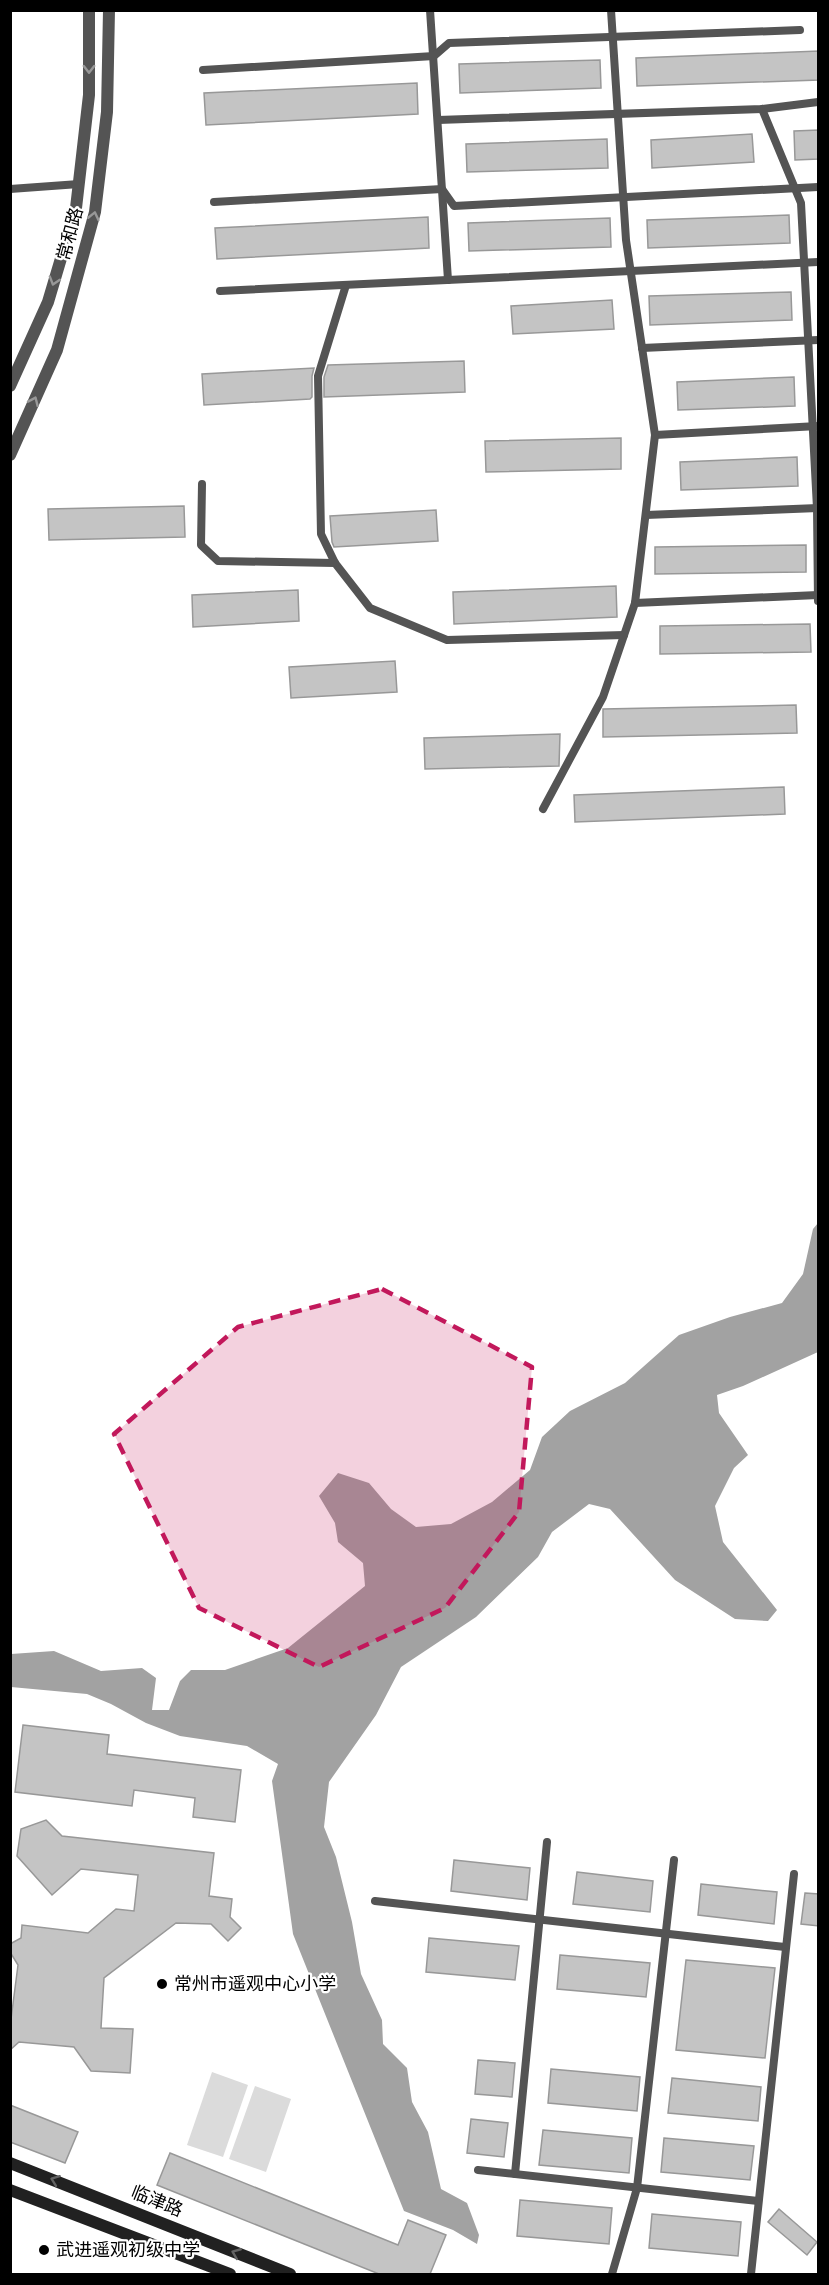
<svg xmlns="http://www.w3.org/2000/svg" width="829" height="2285" viewBox="0 0 829 2285" font-family="Montserrat,'Noto Sans SC',sans-serif">
<style>
.green{fill:#dbdbdb}
.water{fill:#a2a2a2}
.building{fill:#c4c4c4;stroke:#989898;stroke-width:1.5}
.lines{fill:none;stroke-linecap:round;stroke-linejoin:round}
.service{stroke:#545454;stroke-width:8}
.tertiary{stroke:#545454;stroke-width:12}
.secondary{stroke:#212121;stroke-width:12}
.oneway{stroke:#989898}
.oneway2{stroke:#646464}
.marked{fill:#c2185b;fill-opacity:0.2;stroke:#c2185b;stroke-width:4.5;stroke-dasharray:12 8;stroke-linejoin:round}
.poi-dot{fill:#000;stroke:#fff;stroke-width:2}
.labels{text-anchor:middle;stroke-width:4.5;stroke-linejoin:round;paint-order:stroke}
.street-label{font-size:18px;fill:#000;stroke:#fff}
.poi-label{font-size:18px;fill:#000;stroke:#fff;text-anchor:start}
</style>
<rect width="100%" height="100%" fill="#fff"/>
<g class="green">
<path d="M212,2072L248,2085L223,2157L187,2145Z"/>
<path d="M255,2086L291,2099L266,2172L229,2159Z"/>
</g>
<path class="water" d="M818,1223V1352L743,1386L717,1395L719,1413L748,1455L734,1468L715,1506L723,1542L777,1610L768,1621L735,1619L675,1580L610,1509L589,1504L552,1532L538,1557L476,1617L401,1667L376,1715L329,1782L324,1827L336,1857L352,1922L361,1974L382,2020L383,2044L407,2068L412,2102L428,2132L441,2189L467,2203L479,2235L477,2244L453,2230L404,2211L293,1934L272,1781L278,1764L247,1746L180,1736L146,1723L111,1704L87,1694L11,1687V1654L54,1651L101,1671L142,1668L156,1678L152,1710H169L180,1681L191,1670H225L288,1648L365,1586L363,1563L338,1542L335,1523L319,1496L338,1473L369,1483L391,1509L416,1527L451,1524L492,1502L530,1470L542,1437L570,1411L625,1383L679,1335L730,1317L782,1303L803,1274L813,1229Z"/>
<g class="building">
<path d="M819,51V80L637,86L636,58Z"/>
<path d="M600,60L601,88L460,93L459,64Z"/>
<path d="M417,83L418,114L206,125L204,93Z"/>
<path d="M819,130V159L795,160L794,131Z"/>
<path d="M752,134L754,162L652,168L651,140Z"/>
<path d="M607,139L608,168L467,172L466,144Z"/>
<path d="M789,215L790,243L648,248L647,220Z"/>
<path d="M428,217L429,248L217,259L215,228Z"/>
<path d="M610,218L611,247L469,251L468,223Z"/>
<path d="M791,292L792,320L650,325L649,296Z"/>
<path d="M612,300L614,329L513,334L511,306Z"/>
<path d="M464,361L465,392L324,397V377L328,365Z"/>
<path d="M314,368L312,376V397L310,399L204,405L202,374Z"/>
<path d="M794,377L795,406L678,410L677,382Z"/>
<path d="M621,438V469L486,472L485,441Z"/>
<path d="M797,457L798,486L681,490L680,462Z"/>
<path d="M184,506L185,537L49,540L48,509Z"/>
<path d="M436,510L438,541L334,547L332,542L330,516Z"/>
<path d="M806,545V572L655,574V547Z"/>
<path d="M616,586L617,617L454,624L453,592Z"/>
<path d="M298,590L299,621L193,627L192,595Z"/>
<path d="M810,624L811,652L660,654V626Z"/>
<path d="M395,661L397,692L291,698L289,667Z"/>
<path d="M796,705L797,733L603,737V709Z"/>
<path d="M560,734L559,766L425,769L424,738Z"/>
<path d="M784,787L785,814L575,822L574,795Z"/>
<path d="M23,1725L109,1735L107,1754L241,1770L235,1822L193,1817L195,1798L134,1790L132,1806L15,1792Z"/>
<path d="M46,1820L62,1836L214,1853L209,1896L232,1899L230,1917L241,1928L228,1941L211,1924L176,1923L104,1978L101,2028L133,2029L130,2073L91,2071L74,2047L19,2042L10,2050V2027L18,1965L10,1952V1944L21,1938L22,1925L88,1933L116,1909L134,1911L138,1875L81,1869L52,1895L17,1856L21,1829Z"/>
<path d="M454,1860L530,1868L527,1900L451,1891Z"/>
<path d="M577,1872L653,1881L650,1912L573,1904Z"/>
<path d="M701,1884L777,1892L774,1924L698,1915Z"/>
<path d="M805,1893L819,1894V1926L801,1924Z"/>
<path d="M429,1938L519,1946L515,1980L426,1972Z"/>
<path d="M560,1955L650,1963L646,1997L557,1989Z"/>
<path d="M686,1960L775,1968L765,2058L676,2050Z"/>
<path d="M478,2060L515,2063L512,2097L475,2094Z"/>
<path d="M551,2069L640,2077L637,2111L548,2103Z"/>
<path d="M672,2078L761,2087L758,2121L668,2113Z"/>
<path d="M10,2105L78,2132L65,2163L10,2142Z"/>
<path d="M471,2119L508,2123L504,2157L467,2153Z"/>
<path d="M543,2130L632,2138L629,2173L539,2165Z"/>
<path d="M664,2138L754,2146L750,2180L661,2172Z"/>
<path d="M170,2153L398,2245L408,2220L446,2235L430,2274H379L157,2185Z"/>
<path d="M520,2200L612,2208L609,2244L517,2236Z"/>
<path d="M779,2209L817,2242L807,2255L768,2222Z"/>
<path d="M652,2214L741,2222L738,2256L649,2248Z"/>
</g>
<g class="lines">
<g class="service">
<path d="M430,10L448,280"/>
<path d="M203,70L434,56L449,43L800,30"/>
<path d="M762,109L801,203L817,508L818,601"/>
<path d="M438,120L762,109L818,102"/>
<path d="M10,189L79,184"/>
<path d="M214,202L442,189L454,206L818,187"/>
<path d="M346,285L318,376L321,534L335,563L370,608L447,640L624,635"/>
<path d="M220,291L818,262"/>
<path d="M642,348L818,340"/>
<path d="M655,435L818,426"/>
<path d="M202,484L201,545L218,561L335,563"/>
<path d="M646,515L818,508"/>
<path d="M635,603L818,595"/>
<path d="M543,809L603,697L635,603L655,435L626,240L611,10"/>
<path d="M375,1901L785,1947"/>
<path d="M478,2170L758,2201"/>
<path d="M515,2174L547,1842"/>
<path d="M612,2274L637,2188L674,1860"/>
<path d="M751,2274L794,1874"/>
</g>
<g class="tertiary">
<path d="M10,386L48,302L76,208L89,95V10"/>
<path d="M10,455L57,350L95,212L107,112L109,10"/>
</g>
<g class="secondary">
<path d="M10,2163L290,2274"/>
<path d="M10,2190L230,2274"/>
</g>
</g>
<defs><path id="oneway-chevron" d="M-2-3.5L2.5 0L-2 3.5" fill="none" stroke-width="1.6" stroke-linecap="round" stroke-linejoin="round" transform="scale(1.5)"/></defs>
<g class="oneway">
<use href="#oneway-chevron" transform="translate(89 69) rotate(90)"/>
<use href="#oneway-chevron" transform="translate(94 216) rotate(-77)"/>
<use href="#oneway-chevron" transform="translate(54 281) rotate(107)"/>
<use href="#oneway-chevron" transform="translate(34 401) rotate(-66)"/>
</g>
<g class="oneway2">
<use href="#oneway-chevron" transform="translate(55 2180) rotate(-159)"/>
<use href="#oneway-chevron" transform="translate(236 2253) rotate(-158)"/>
</g>
<path class="marked" d="M382,1289L532,1367L519,1512L445,1608L319,1667L199,1608L114,1434L238,1327Z"/>
<g class="poi-dot">
<circle cx="162" cy="1984" r="6"/>
<circle cx="44" cy="2250" r="6"/>
</g>
<g class="labels">
<g class="street-label">
<text transform="translate(70 234) rotate(-75)" y="6">常和路</text>
<text transform="translate(157 2201) rotate(22)" y="6">临津路</text>
</g>
<g class="poi-label">
<text x="174" y="1990">常州市遥观中心小学</text>
<text x="56" y="2256">武进遥观初级中学</text>
</g>
</g>
<rect width="829" height="2285" fill="none" stroke="#000000" stroke-width="24"/>
</svg>
